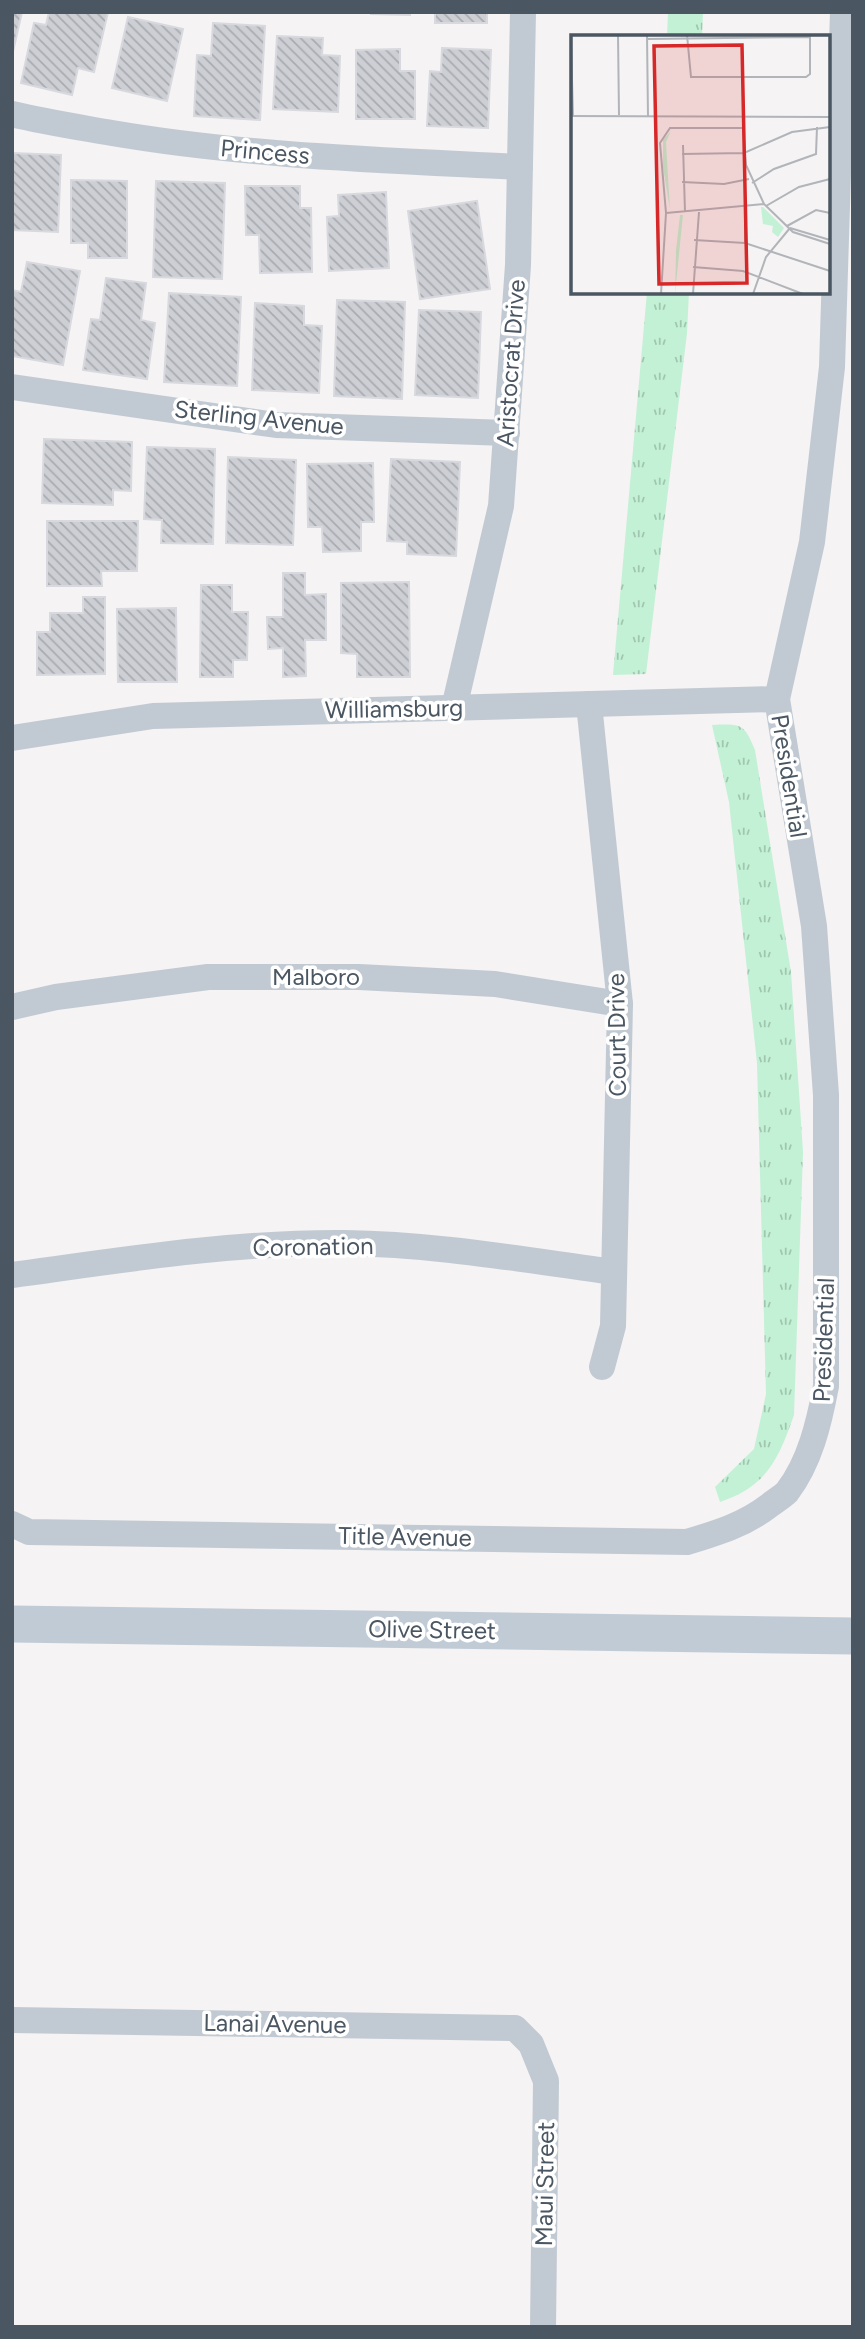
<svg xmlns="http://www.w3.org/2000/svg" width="865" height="2339" viewBox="0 0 865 2339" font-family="Figtree,sans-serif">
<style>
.grass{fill:url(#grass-tufts)}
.building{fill:url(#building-back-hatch);stroke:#d7d9de;stroke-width:2}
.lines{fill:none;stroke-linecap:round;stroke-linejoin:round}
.street{stroke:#c1cad2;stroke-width:26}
.secondary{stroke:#c1cbd6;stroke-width:37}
.labels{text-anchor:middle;stroke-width:7;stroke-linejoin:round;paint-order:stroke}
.street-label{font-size:24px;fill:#4a5661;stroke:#fff}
.inset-road{fill:none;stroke:#b1b4b9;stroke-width:2}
.view{fill:#d62828;fill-opacity:0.15;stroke:#d62828;stroke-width:3.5}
.inset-edge{fill:none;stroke:#4a5661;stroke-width:3.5}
</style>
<defs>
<pattern id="grass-tufts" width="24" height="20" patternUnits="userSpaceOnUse" patternTransform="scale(1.75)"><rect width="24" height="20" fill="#c3f1d5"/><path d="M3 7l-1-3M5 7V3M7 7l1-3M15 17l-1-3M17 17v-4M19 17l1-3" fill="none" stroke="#a0c6b0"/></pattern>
<pattern id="building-back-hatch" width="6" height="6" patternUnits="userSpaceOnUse" patternTransform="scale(1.75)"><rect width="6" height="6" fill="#cdcfd5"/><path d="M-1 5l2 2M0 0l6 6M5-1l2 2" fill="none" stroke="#a8abb0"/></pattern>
</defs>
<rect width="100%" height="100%" fill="#f5f3f3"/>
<g class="grass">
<path d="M668,12H703L702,37H667Z"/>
<path d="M647,292H689L687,333L646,674L613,675Z"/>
<path d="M712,725C741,724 744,723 755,750L791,972L803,1152L794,1415C778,1460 767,1486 720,1502L715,1487L754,1449L766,1394L757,1063L729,802Z"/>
</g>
<g class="building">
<path d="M12,12H22L12,56Z"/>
<path d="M49,12H108L94,72L78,68L72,95L21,83L34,23L46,25Z"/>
<path d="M371,12H410V15L371,14Z"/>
<rect x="435" y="12" width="52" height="11"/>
<path d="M128,17L183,29L167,101L112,88Z"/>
<path d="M213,23L265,26L260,120L194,116L197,55L211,56Z"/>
<path d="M277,36L323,38L322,55L340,56L338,112L273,109Z"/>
<path d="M442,48L491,50L488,128L427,126L430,71L441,72Z"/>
<path d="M400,49V71H415V119H356V50Z"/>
<path d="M12,153L61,155L58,232L12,230Z"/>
<path d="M71,180L127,181V258H88V243H71Z"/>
<path d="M156,181L225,183L222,279L153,277Z"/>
<path d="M245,186H300V208H311L312,272L260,273L259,235H246Z"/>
<path d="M386,192L389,268L329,271L327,217L339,216L338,195Z"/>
<path d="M477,201L490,289L420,299L408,211Z"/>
<path d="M27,262L80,271L63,365L12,356V290L21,292Z"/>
<path d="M106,278L146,283L141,320L155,323L147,379L83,370L91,319L100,320Z"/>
<path d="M169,293L241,297L237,386L164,382Z"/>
<path d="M337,300L405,302L402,399L334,396Z"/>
<path d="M255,303L304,306V325L322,326L319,393L252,390Z"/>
<path d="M419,310L481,312L478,398L415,395Z"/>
<path d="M44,439L132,442L131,491L113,490V505L42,503Z"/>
<path d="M147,447L215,449L213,544L161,543L162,520L144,519Z"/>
<path d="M228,457L296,460L293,545L226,543Z"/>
<path d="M391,459L460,462L456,556L407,554V542L387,541Z"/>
<path d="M373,463L374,522H361V551L323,552L322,527H308L307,464Z"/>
<path d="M47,521H138L137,571H101L102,586H47Z"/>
<path d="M283,573H305V595L326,594V640H305L306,676L283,677V648L268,649L267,617H283Z"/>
<path d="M409,582L410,677H357V654L341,653V583Z"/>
<path d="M201,585H232V612H248L247,660H233V677H200Z"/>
<path d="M83,597H105V674L37,675V632H50V613H83Z"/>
<path d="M176,608L177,682H118L117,609Z"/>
</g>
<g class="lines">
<g class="street">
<path d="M12,114C45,122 78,127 112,133C247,156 384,160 520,167"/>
<path d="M12,387L276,425L507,433"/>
<path d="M589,704L620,1004L613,1326L602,1367"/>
<path d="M454,708L501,506L518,265L523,12"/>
<path d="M12,738L153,716L777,699"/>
<path d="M12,1007L56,997L208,977H359L495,984L620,1004"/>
<path d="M12,1275C122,1260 233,1242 345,1243C435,1244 524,1260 614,1272"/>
<path d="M12,1524L29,1532L687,1542C717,1533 744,1525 770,1505C775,1501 782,1497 787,1492C810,1462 819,1423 826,1386V1095L814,926L777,699L812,542L832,367L843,12"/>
<path d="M12,2020L515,2028L531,2044L546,2081L543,2327"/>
</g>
<path class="secondary" d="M12,1624L853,1636"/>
</g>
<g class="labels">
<g class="street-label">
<text transform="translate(265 152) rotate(5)" y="8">Princess</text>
<text transform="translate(511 363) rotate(-86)" y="8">Aristocrat Drive</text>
<text transform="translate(259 418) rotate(6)" y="8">Sterling Avenue</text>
<text transform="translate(394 709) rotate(-1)" y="8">Williamsburg</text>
<text transform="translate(789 776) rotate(81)" y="8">Presidential</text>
<text x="316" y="985">Malboro</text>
<text transform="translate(617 1035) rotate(-91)" y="8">Court Drive</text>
<text transform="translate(313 1247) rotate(-1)" y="8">Coronation</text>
<text transform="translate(824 1340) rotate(-88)" y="8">Presidential</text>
<text transform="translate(405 1537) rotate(1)" y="8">Title Avenue</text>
<text transform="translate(432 1630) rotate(1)" y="8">Olive Street</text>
<text transform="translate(275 2024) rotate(1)" y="8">Lanai Avenue</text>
<text transform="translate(545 2184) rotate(-89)" y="8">Maui Street</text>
</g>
</g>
<g transform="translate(571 35)">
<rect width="259" height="259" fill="#f5f3f3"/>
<path d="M100,96L95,107L99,175L92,132V105ZM190,172H192L213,193L207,202L201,197L202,191L192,189ZM109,180H112L104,259L105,215Z" fill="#c3f1d5"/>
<path class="inset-road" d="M47,0L48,80M76,0L77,82M116,0L120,42H235L239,39V0M76,4L239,2M0,9L2,81M0,81L259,82M112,110L114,177M111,119L173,118L221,97L259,92M111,147L153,149L178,144M181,148L203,134L245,119L246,92M195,171L228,152L259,144M174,172V208M95,178L193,169M216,191L245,175L259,178M219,193L259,205M123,205L174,208L259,236M122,232L172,236L232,259M90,259L95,178L89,108L99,93H172L175,130L193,169L222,197L259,209M122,259L128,177M182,259L195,222L219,193"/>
<path class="view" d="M171,10L176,248L88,249L83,11Z"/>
<rect width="259" height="259" class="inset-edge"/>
</g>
<rect width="865" height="2339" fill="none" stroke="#4a5661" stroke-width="28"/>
</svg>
